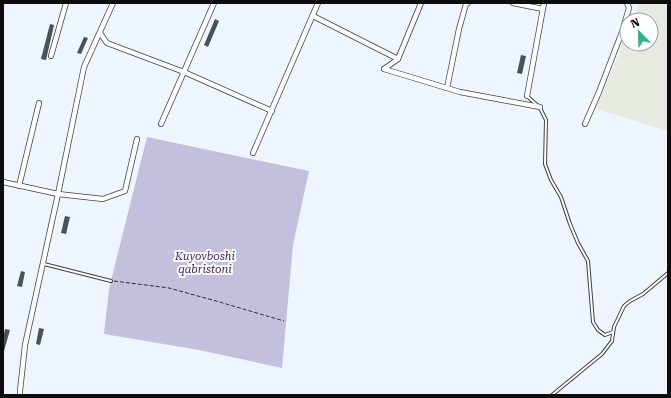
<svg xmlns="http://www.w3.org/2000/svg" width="671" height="398" viewBox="0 0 671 398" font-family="'Roboto Serif',serif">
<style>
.industrial{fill:#e5ebe1}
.cemetery{fill:#c3c0de}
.building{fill:#4a5354}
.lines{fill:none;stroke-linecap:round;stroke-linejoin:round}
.service-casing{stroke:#404040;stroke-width:4}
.minor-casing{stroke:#404040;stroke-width:6}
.path{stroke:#2f2f2f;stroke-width:1;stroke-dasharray:4 2;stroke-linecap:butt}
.service{stroke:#fff;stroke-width:2}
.minor{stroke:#fff;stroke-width:4.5}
.labels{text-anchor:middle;stroke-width:4;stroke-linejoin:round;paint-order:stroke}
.park-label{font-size:11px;font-style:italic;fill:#44225f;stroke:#fff}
</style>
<rect width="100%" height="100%" fill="#eef5fe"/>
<path class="industrial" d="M639,3H668V131L596,109L627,33V44H651V20H632Z"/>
<path class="cemetery" d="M147,137L309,171L293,245L282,368L199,350L104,334L109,289Z"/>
<g class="building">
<path d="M215,19L219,21L208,47L204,45Z"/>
<path d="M50,24L54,25L46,60L41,59Z"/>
<path d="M84,37L88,38L81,54L77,53Z"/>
<path d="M521,55L526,56L522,74L517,73Z"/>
<path d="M65,216L70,217L66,234L61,233Z"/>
<path d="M21,271L25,272L22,287L17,286Z"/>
<path d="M39,328L44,329L40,345L36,344Z"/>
<path d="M5,329L10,330L4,351H3V338Z"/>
</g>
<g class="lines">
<defs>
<g id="service">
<path d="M527,96L537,105"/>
<path d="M540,108L546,120L545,164L551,180L561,197L570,224L578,243L588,261L593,322L598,330L605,335L613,332"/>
<path d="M44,264L111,281"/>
<path d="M552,395L602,354L612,341L614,327L624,306L630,301L643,294L668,273"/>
</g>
<g id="minor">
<path d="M513,3L543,9"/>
<path d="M313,16L398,59"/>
<path d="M100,33L107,43L184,72L272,111"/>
<path d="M51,56L66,3"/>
<path d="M384,69L460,92L540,107"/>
<path d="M384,69L398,59L421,3"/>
<path d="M447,88L459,29L466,4L468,3"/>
<path d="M527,96L544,3"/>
<path d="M161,124L214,3"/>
<path d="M585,124L599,92L622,32L629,8L627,3"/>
<path d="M253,153L318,3"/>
<path d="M3,182L58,194L103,199L125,191L137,139"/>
<path d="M19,186L39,103"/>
<path d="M20,395V391L25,345L58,194L84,67L113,3"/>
</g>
</defs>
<use href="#service" class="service-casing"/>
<use href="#minor" class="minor-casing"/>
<path class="path" d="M114,281L169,288L216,301L284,321"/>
<use href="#service" class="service"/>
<use href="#minor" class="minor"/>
</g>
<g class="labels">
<g class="park-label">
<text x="205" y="260">Kuyovboshi<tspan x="205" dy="13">qabristoni</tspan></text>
</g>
</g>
<rect width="671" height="398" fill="none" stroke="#0d0d0d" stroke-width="8"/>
<g transform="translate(639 32) rotate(337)"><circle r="19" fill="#ffffff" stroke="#9e9e9e"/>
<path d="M0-3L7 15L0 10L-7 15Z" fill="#2fb28d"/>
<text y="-6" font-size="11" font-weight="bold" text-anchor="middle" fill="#0d0d0d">N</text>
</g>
</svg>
